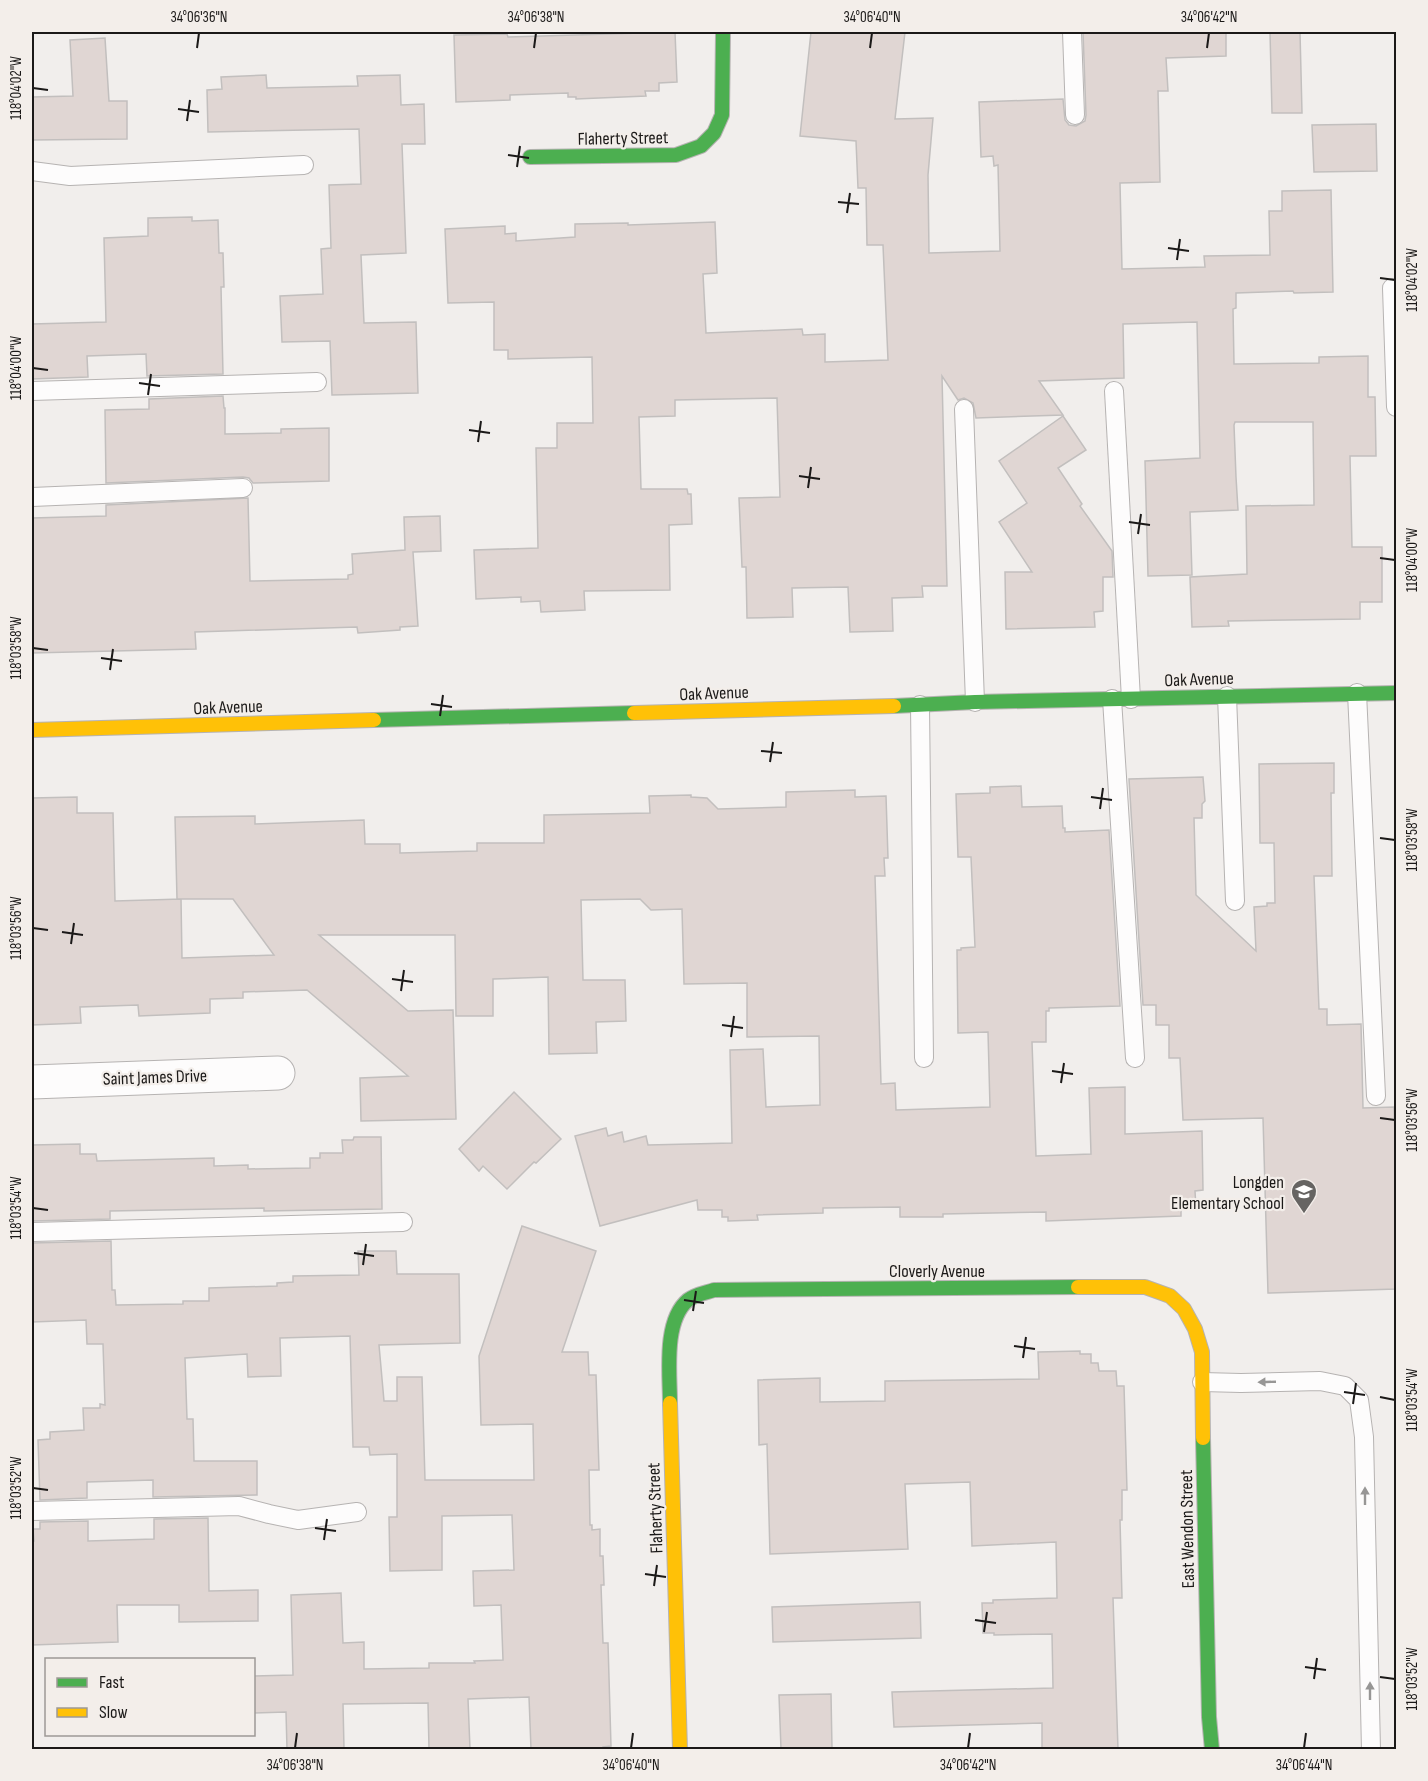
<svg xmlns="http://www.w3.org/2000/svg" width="1428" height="1781" viewBox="0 0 1428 1781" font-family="'Sofia Sans Condensed',sans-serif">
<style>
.building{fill:#e0d6d3;stroke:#c2bfbe;stroke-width:1.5}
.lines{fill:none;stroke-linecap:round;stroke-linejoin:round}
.lane-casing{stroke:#b6b3b2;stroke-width:20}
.street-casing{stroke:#b6b3b2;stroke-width:35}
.fast-casing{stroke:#b6b3b2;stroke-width:16}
.slow-casing{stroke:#b6b3b2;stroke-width:16}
.lane{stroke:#fdfcfc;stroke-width:18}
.street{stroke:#fdfcfc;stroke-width:33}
.fast{stroke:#4caf50;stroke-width:14}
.slow{stroke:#ffc107;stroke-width:14}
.oneway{fill:#979695}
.ticks{fill:none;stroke:#1b1918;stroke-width:2}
.labels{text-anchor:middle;stroke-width:4.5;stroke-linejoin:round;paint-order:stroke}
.street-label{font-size:18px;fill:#1b1918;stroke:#f3eeea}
.poi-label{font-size:18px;fill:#1b1918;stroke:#f3eeea;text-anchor:end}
.neatline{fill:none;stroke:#1b1918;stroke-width:2}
.ticks-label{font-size:15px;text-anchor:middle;fill:#1b1918}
</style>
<rect width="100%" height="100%" fill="#f1eeec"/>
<g class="building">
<path d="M675,32L677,82L659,83V91H645L646,96L576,99V97H568V93L510,95V100L456,102L454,35L507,34L508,37Z"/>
<path d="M811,32H905L895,119L933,118L928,175L929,253L1000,251L998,165L994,166L993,156L981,157L979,102L1063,99L1065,120L1069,125L1076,126L1085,121L1086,115L1083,32H1226V56L1166,58L1168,91H1158L1160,182L1120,183L1122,269L1205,267L1204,256L1270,255L1269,211H1282V191L1331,190L1333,292L1294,293L1293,291L1236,293V308L1233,309L1234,364L1319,363V357L1368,356V397H1375L1376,456H1350L1352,547H1382V602H1360V619L1228,621L1229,626L1192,627L1190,577L1247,574L1246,506L1314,505L1313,422H1235L1234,425L1236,477L1238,510L1190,512L1192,575L1148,576L1145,461L1200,458L1197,322L1123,324L1124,378L1039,381L1063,415L976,418L973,403L964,398L958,400L942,376L947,586H922L923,597L892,598L893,631L850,632L848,587L792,588L793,617L747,618L746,567H742L739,498L780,497L777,398L675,400V416L639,417L641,489H687L688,494H691L692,524L669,525L670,590L584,591L585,610L541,612L540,601L521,602V597L476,599L474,550L538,548L536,448H557V423H593L592,357L508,359V350H494V302L448,303L445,229L505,226V234L516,233V241L575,237V224L628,223V225L715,222L717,273L703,274L706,333L802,329L803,335L825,334V362L888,360L883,245H867L866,188H858L856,141L800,136Z"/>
<path d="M1270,32H1300L1302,113H1272Z"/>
<path d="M105,38L109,101H127V139L32,140V97L73,96L70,40Z"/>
<path d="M266,75L267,88L358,86L357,76L400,75L401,105L424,104L425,144H402L406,253L361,255L364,323L416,322L418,393L332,395L330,341L282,342L280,296L323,294L321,249L331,248L329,185L361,184L359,129L208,132L207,90L222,89L221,77Z"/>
<path d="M1376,124L1377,171L1314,172L1312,125Z"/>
<path d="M192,217V221L218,220L219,253H223L224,287H221L223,374L147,376L146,354L87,356L88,377L32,379V324L106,322L104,238L148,236V218Z"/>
<path d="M223,396L224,408H225V434L281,433V429L329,428V481L253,483L249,478L243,477L106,483L105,410L149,409V399Z"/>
<path d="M1063,416L1086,450L1058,468L1082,504L1080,506L1112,551L1113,577H1103V611L1094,612L1095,627L1006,629L1005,572H1032L999,522L1027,503L999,461Z"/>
<path d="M248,498L250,581L348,579V575L353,574L352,554L405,550L404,517L440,516L441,551L413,552L418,626L400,627V630L358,633L357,627L195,632L196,649L32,653V518L106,516V505Z"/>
<path d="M1334,763V793H1331L1332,876H1314L1319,1009H1327V1025L1361,1024L1363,1108L1394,1107L1396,1162V1289L1268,1293L1263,1118L1183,1120L1180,1058H1169V1025H1156V1005H1143L1129,779L1203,777L1205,801L1202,804V818H1194L1196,895L1256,951L1254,907L1267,906V903H1275L1274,843H1260L1259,764Z"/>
<path d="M1021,786L1022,807L1062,806L1063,828H1065V832L1109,830L1120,1006L1049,1008V1011H1046V1042H1032L1036,1156L1091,1154L1089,1088L1125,1087V1134L1202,1131L1203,1190L1195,1191L1196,1208H1181V1216L1046,1221V1212L943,1214V1217H900V1207L823,1208V1213L757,1215L758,1220L728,1221V1217H722V1210H698L697,1200L600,1226L575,1136L606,1128L608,1136L622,1132L624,1142L646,1136L648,1145L732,1143L730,1050L763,1049L766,1107L820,1105L819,1036L747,1037V983L684,984L682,909L651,910L640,899L581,900L583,980H625L626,1021L596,1022L597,1053L549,1054L548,977L493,979V1016H456L455,935H319L408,1011L453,1010L456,1119L361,1121L360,1078L408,1076L307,990L243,992V998L210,999V1013L139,1016L138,1005L80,1007L81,1023L32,1025V798L77,797V813H113L115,901L181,899L182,958L274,955L233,899H177L175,817L255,816V824L364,820L365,844H400V853L477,851V843H544V815L650,813L649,796L691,795V797L707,798L718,809L786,807V792L855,790V797L886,796L888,858H884L885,876H875L881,1084L895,1083L896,1110L990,1107L988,1032L958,1033L957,950H961V948L975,947L971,857H958L956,794L990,793V787Z"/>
<path d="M514,1092L561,1139L536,1163L534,1162L507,1189L483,1166L479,1171L459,1149Z"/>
<path d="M354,1137H381L382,1209L264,1211V1208L110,1211V1219L32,1221V1145L80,1144V1154H96L97,1161L214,1158V1166L248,1165V1169L310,1168V1158H320V1153H343L342,1140H353Z"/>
<path d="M522,1226L596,1251L562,1352H588L589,1375H596L599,1470H589L590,1525H592V1530L600,1529V1556H603L604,1585H601L603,1643H608L611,1746L603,1747V1749H531L529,1697L468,1699L470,1749H429L428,1703L343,1704L344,1749H287L286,1712L254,1713V1676L293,1675L291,1595L341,1593L343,1643L364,1642V1669L429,1668V1663H475L474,1661L503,1660L501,1605L474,1606L473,1571L514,1570L512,1515L442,1516V1570L390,1571L389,1517H397V1454L370,1455L369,1447H353L350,1336L280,1338L281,1376L248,1377L247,1354L185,1358L187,1419H193L194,1461H257V1495L153,1497V1480L87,1482V1498L40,1500L38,1440L50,1439V1432L84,1430L83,1408H100V1404L105,1405L103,1344H87L86,1320L32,1322V1243L111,1241L112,1290H115L116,1305L183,1304V1301H209V1288L277,1286V1283L293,1282V1276L359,1275L358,1251H396L397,1274H459L460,1343L379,1345L384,1401H397V1377H422L425,1480H534L533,1424L481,1425L479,1356Z"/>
<path d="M1080,1351V1354H1091V1363H1098L1099,1371H1116L1117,1386H1124L1127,1490H1122V1520H1120L1122,1598H1113L1118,1749H1042V1723L894,1727L892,1692L1053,1688L1052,1634L994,1635V1633H983L982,1603H993V1600L1057,1598L1056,1542L972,1546L970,1482L905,1484L908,1549L770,1554L767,1444L759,1445L758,1380L820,1378V1402L885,1401V1381L1039,1379L1038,1352Z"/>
<path d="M208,1518L209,1591L258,1590V1621L179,1622V1605H117L118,1642L32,1645V1541H34L33,1529H40V1522L88,1521V1541L154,1539V1519Z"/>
<path d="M920,1602L921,1638L773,1642L772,1607Z"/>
<path d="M831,1694L832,1749H781L779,1695Z"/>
</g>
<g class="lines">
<defs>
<g id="lane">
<path d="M1072,32L1075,115"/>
<path d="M32,171L70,176L304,165"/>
<path d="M1392,288L1396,407"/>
<path d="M32,391L317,382"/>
<path d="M1114,391L1131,699"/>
<path d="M964,409L975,702"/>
<path d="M32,497L243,488"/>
<path d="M1357,693L1376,1096"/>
<path d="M1227,696L1235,901"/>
<path d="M1112,699L1135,1058"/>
<path d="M920,705L924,1058"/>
<path d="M32,1232L403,1222"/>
<path d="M1202,1382L1241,1383L1320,1381L1345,1386L1359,1400L1364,1437L1371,1750"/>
<path d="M32,1511L239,1506L269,1514L298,1520L357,1512"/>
</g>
<path id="street" d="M32,1082L278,1073"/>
<g id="fast">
<path d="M530,157L676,155L701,146L714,133L722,115L723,32"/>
<path d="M894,706L975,702L1396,693"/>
<path d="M374,720L634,713"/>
<path d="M670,1403C670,1374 663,1321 688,1300C696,1294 705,1293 714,1290L1078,1287"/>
<path d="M1203,1438L1209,1717L1212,1750"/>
</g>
<g id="slow">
<path d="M634,713L894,706"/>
<path d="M32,730L374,720"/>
<path d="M1078,1287H1145L1170,1296L1184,1309L1195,1329L1202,1352L1203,1438"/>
<path d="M670,1403L680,1750"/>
</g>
</defs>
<use href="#lane" class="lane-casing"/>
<use href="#street" class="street-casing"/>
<use href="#fast" class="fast-casing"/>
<use href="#slow" class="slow-casing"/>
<use href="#lane" class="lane"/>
<use href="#street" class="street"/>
<use href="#fast" class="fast"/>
<use href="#slow" class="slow"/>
</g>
<defs><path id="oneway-solid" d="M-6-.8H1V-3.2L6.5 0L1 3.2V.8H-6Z" transform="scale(1.5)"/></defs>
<g class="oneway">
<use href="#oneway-solid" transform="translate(1267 1382) rotate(178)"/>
<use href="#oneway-solid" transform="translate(1365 1496) rotate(-90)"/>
<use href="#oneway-solid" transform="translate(1370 1691) rotate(-90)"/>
</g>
<path class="ticks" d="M197,48L199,33M534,48L536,33M870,48L872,33M1207,48L1209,33M33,88L48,90M178,109L199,112M187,121L190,100M508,155L529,158M517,167L520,146M838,202L859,204M847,213L850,193M1168,248L1189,251M1177,260L1180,239M1380,278L1395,280M33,368L48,370M139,383L160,386M148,395L151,374M469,430L490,433M478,442L481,421M799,476L820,479M808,488L811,467M1129,522L1150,525M1138,534L1141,514M1380,558L1395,560M33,648L48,650M101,658L122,661M110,670L113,649M431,704L452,707M440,716L443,695M761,751L782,753M770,762L773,742M1091,797L1112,800M1100,809L1103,788M1380,838L1395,840M33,928L48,930M62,932L83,935M71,944L74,923M392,979L413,982M401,991L404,970M722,1025L743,1028M731,1037L734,1016M1052,1071L1073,1074M1061,1083L1064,1063M1380,1118L1395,1120M33,1208L48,1210M354,1253L374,1256M363,1265L366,1244M684,1300L704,1303M693,1311L696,1291M1014,1346L1035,1349M1023,1358L1026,1337M1344,1392L1365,1395M1380,1397L1395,1400M1353,1404L1356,1383M33,1488L48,1490M315,1528L336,1531M324,1540L327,1519M645,1574L666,1577M654,1586L657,1565M975,1620L996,1623M984,1632L987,1612M1305,1667L1326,1670M1380,1677L1395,1679M1314,1679L1317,1658M295,1748L297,1733M631,1748L633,1733M968,1748L970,1733M1304,1748L1306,1733"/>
<defs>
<symbol id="school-pin" viewBox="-11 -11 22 30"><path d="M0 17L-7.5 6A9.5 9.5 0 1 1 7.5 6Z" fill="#666462" stroke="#f3eeea"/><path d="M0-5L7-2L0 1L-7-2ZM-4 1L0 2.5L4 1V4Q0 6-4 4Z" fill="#fff"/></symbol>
</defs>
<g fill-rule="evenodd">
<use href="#school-pin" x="1289" y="1177" width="30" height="40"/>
</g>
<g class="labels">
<g class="street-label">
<text transform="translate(623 138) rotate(-1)" y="6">Flaherty Street</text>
<text transform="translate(1199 679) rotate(-2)" y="6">Oak Avenue</text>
<text transform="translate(714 693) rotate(-2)" y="6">Oak Avenue</text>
<text transform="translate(228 707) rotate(-2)" y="6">Oak Avenue</text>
<text transform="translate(155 1077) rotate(-2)" y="6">Saint James Drive</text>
<text x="937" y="1277">Cloverly Avenue</text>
<text transform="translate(655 1508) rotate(-92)" y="6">Flaherty Street</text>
<text transform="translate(1187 1529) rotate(-91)" y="6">East Wendon Street</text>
</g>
<g class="poi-label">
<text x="1284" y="1188">Longden<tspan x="1284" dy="21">Elementary School</tspan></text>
</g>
</g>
<rect width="1428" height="1781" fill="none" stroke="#f3eeea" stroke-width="66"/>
<rect x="45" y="1658" width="210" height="78" fill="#f3eeea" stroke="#9d9996" stroke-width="1.5"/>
<rect x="57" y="1678" width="30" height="9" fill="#4caf50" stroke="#9d9996" stroke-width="1.5"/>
<text x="99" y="1688" font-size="18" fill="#1b1918">Fast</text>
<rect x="57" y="1708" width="30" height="9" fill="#ffc107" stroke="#9d9996" stroke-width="1.5"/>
<text x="99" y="1718" font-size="18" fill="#1b1918">Slow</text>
<rect x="33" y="33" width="1362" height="1715" class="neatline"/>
<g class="ticks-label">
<text x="199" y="22">34°06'36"N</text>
<text x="536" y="22">34°06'38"N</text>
<text x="872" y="22">34°06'40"N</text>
<text x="1209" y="22">34°06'42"N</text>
<text transform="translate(16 88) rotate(-90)" y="5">118°04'02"W</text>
<text transform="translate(1412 280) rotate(-90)" y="5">118°04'02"W</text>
<text transform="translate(16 368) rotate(-90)" y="5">118°04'00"W</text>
<text transform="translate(1412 560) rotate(-90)" y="5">118°04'00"W</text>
<text transform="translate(16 648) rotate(-90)" y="5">118°03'58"W</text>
<text transform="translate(1412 840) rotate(-90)" y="5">118°03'58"W</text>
<text transform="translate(16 928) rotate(-90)" y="5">118°03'56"W</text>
<text transform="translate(1412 1120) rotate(-90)" y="5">118°03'56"W</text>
<text transform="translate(16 1208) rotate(-90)" y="5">118°03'54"W</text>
<text transform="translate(1412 1400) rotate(-90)" y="5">118°03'54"W</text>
<text transform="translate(16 1488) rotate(-90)" y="5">118°03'52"W</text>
<text transform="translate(1412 1679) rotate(-90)" y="5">118°03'52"W</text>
<text x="295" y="1770">34°06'38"N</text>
<text x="631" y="1770">34°06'40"N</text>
<text x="968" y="1770">34°06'42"N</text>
<text x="1304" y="1770">34°06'44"N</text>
</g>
</svg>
